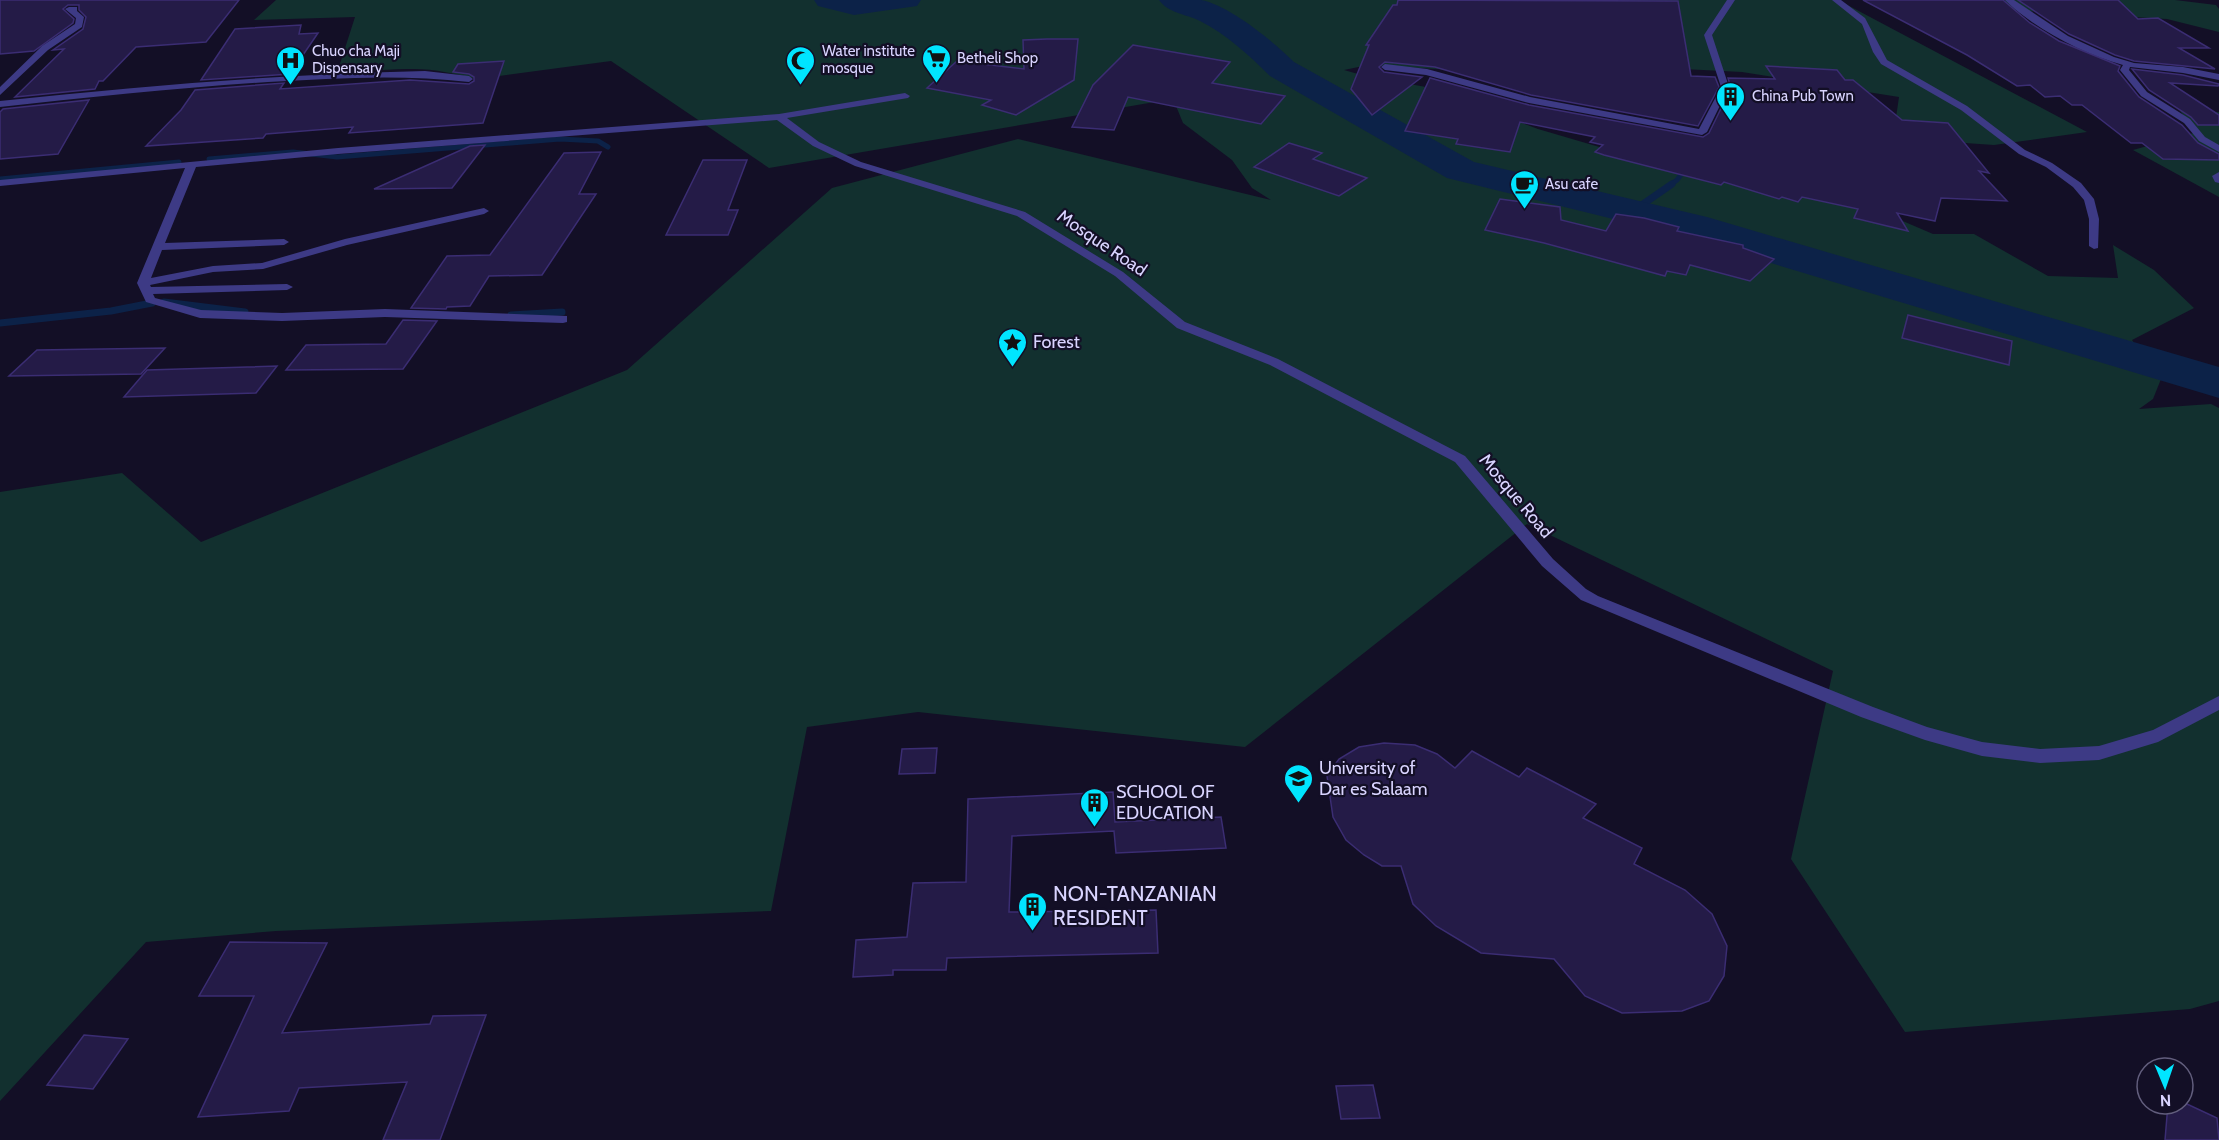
<svg xmlns="http://www.w3.org/2000/svg" width="2219" height="1140" viewBox="0 0 2219 1140" font-family="Cabin,sans-serif">
<style>
.green{fill:#12302f}
.lines{fill:none;stroke-linecap:round;stroke-linejoin:round}
.stream-far1{stroke:#0c2248;stroke-width:5}
.stream{stroke:#0c2248;stroke-width:7}
.river{fill:#0c2248;fill-rule:evenodd}
.building{fill:#241b47;stroke:#3b2d73;stroke-width:1.5}
.minor{fill:#3d3a85;fill-rule:evenodd}
.labels{text-anchor:middle;stroke-width:4.5;stroke-linejoin:round;paint-order:stroke}
.far-poi-label{font-size:15px;fill:#d9d4ff;stroke:#130f26;text-anchor:start}
.street-label{font-size:18px;fill:#d9d4ff;stroke:#130f26}
.poi-label{font-size:18px;fill:#d9d4ff;stroke:#130f26;text-anchor:start}
.near-poi-label{font-size:21px;fill:#d9d4ff;stroke:#130f26;text-anchor:start}
</style>
<rect width="100%" height="100%" fill="#130f26"/>
<g class="green">
<path d="M276,0H1838L2087,132L1994,145L1893,138L1899,97L1742,72L1527,61L1471,71L1368,65L1344,70L1365,76L1426,87L1538,129L1613,151L1891,216L1933,234H1974L2048,276L2118,278L2113,245L2154,270L2194,308L2132,340L2161,379L2153,399L2139,409L2211,404L2219,408V1001L2190,1009L1905,1032L1791,859L1833,671L1527,524L1245,747L918,712L807,727L771,911L276,931L146,942L0,1101V492L122,473L201,542L627,370L832,188L1018,139L1271,200L1252,188L1232,160L1183,123L1174,101L1178,98L769,168L611,61L477,79C457,74 435,69 413,69C388,68 364,74 339,67L355,17L254,20Z"/>
<path d="M2005,0H2175L2216,5L2219,9V32L2167,19L1992,9Z"/>
<path d="M2180,111L2219,112V197L2133,150L2197,132Z"/>
</g>
<g class="lines">
<g class="stream-far1">
<path d="M209,159L293,152L337,157L560,139L598,141L608,147"/>
<path d="M0,179L179,162"/>
<path d="M1670,185L1677,180L1688,165"/>
</g>
<g class="stream">
<path d="M1633,211L1672,184"/>
<path d="M164,302L245,312"/>
<path d="M511,315L562,312"/>
<path d="M0,323L111,311L152,303"/>
</g>
<g class="river">
<path d="M814,0H921L917,6L854,15L818,6Z"/>
<path d="M1159,0C1172,0 1188,0 1201,0C1229,5 1274,42 1294,62L1474,162L1707,217L2219,367V398L1678,235L1447,178L1270,76C1250,56 1226,34 1200,21C1186,14 1168,13 1159,0Z"/>
</g>
</g>
<g class="building">
<path d="M0,0H239L206,42L136,47L103,81H99L95,89L15,97L64,49L53,50L83,29L86,17L79,10V5H68L63,9L74,19L73,23L34,51L0,54Z"/>
<path d="M1398,0L1678,1L1691,76L1715,77L1719,87L1698,126L1531,95L1435,67L1385,62L1379,67L1384,72L1422,77L1372,115L1351,89L1369,45H1366L1393,5H1397Z"/>
<path d="M1863,0H2003L2030,23L2059,41L2120,66L2118,71L2139,97L2182,125L2198,143L2219,154V160L2163,159L2142,143H2131L2082,105H2072L2060,96L2045,97L2030,85L2017,86L1967,55Z"/>
<path d="M2018,0H2118L2138,19L2158,18L2209,48H2179L2215,69L2134,61L2115,55L2069,34Z"/>
<path d="M301,25L299,34L318,33L290,74L201,80L235,29Z"/>
<path d="M1047,39H1078L1074,80L1016,115L982,105L991,100L927,88L957,61L1024,69L1023,40Z"/>
<path d="M1133,45L1230,62L1212,83L1285,96L1261,124L1128,97L1114,130L1072,127L1093,85Z"/>
<path d="M504,61L483,123L349,133L353,127L266,134L263,138L146,146L181,110L195,90L284,83L280,89L410,80L469,84L474,81V77L469,74L453,72L458,64Z"/>
<path d="M1766,66L1837,70L1845,80H1853L1902,120L1948,123L1989,173L1979,171L2007,201L1941,198L1935,221L1897,213L1908,231L1854,218L1858,209L1802,197L1798,202L1782,197L1779,199L1724,182L1721,185L1604,155L1595,152L1603,145L1590,142L1595,137L1520,122L1510,152L1456,144L1458,139L1405,131L1430,78L1529,105L1703,137L1709,133L1731,88L1728,78L1775,79Z"/>
<path d="M2132,69L2183,75L2219,84L2218,86L2170,83L2219,115V125H2198L2191,117L2149,90Z"/>
<path d="M89,100L58,154L0,159V112L3,109Z"/>
<path d="M1289,143L1322,153L1313,159L1367,178L1339,196L1254,167Z"/>
<path d="M485,145L452,188L374,189L470,146Z"/>
<path d="M601,152L579,194H596L542,275L489,276L470,306L447,307L446,309L411,308L447,256L490,255L564,153Z"/>
<path d="M703,160H747L728,210H738L728,235H666Z"/>
<path d="M1500,199L1560,207L1561,220L1606,231L1616,214L1644,218L1679,227L1677,231L1743,245V248L1774,259L1750,281L1690,265L1686,275L1667,271L1665,276L1544,243L1485,230Z"/>
<path d="M1908,315L2012,341L2009,365L1902,338Z"/>
<path d="M403,320L437,321L403,369L286,370L306,345L386,344Z"/>
<path d="M165,348L141,374L9,376L37,350Z"/>
<path d="M277,366L256,393L124,397L147,370Z"/>
<path d="M1384,743L1415,745L1437,754L1455,768L1472,751L1519,777L1527,768L1596,804L1583,818L1642,848L1634,864L1685,890L1712,914L1727,946L1724,976L1709,1001L1682,1011L1622,1013L1585,996L1554,959L1481,953L1436,926L1413,904L1401,866H1382L1364,855L1346,840L1333,817L1327,776L1339,759L1359,747Z"/>
<path d="M937,748L935,773L899,774L902,749Z"/>
<path d="M1113,792L1115,822L1221,817L1226,848L1116,853L1114,831L1012,836L1009,912L1156,910L1158,953L947,958L946,970H893V975L853,977L856,940L907,937L913,883L966,882L968,799Z"/>
<path d="M230,942L327,943L282,1033L430,1024L433,1016L486,1015L440,1140H383L407,1082L299,1088L289,1111L198,1117L254,996H199Z"/>
<path d="M84,1035L128,1039L93,1089L47,1085Z"/>
<path d="M1373,1085L1380,1118L1341,1119L1336,1086Z"/>
<path d="M2168,1104H2187L2217,1118L2219,1140H2165Z"/>
</g>
<g class="lines">
<g class="minor">
<path d="M1727,0H1735L1712,35L1729,87L1707,132L1702,135L1529,103L1426,75L1385,70L1381,67L1385,64L1427,69L1530,97L1699,129L1721,87L1704,35Z"/>
<path d="M1832,0H1841L1865,18L1887,60L1967,106L2025,150L2052,163L2081,183L2094,199L2099,219L2098,248L2094,249L2089,246V219L2084,200L2073,187L2046,167L2019,154L1961,110L1881,64L1873,52L1862,24Z"/>
<path d="M2005,0H2014L2068,36L2114,57L2134,63L2183,67L2219,74V80L2183,73L2130,67L2129,70L2147,92L2190,119L2205,137L2219,145V152L2199,141L2184,123L2141,96L2120,70L2123,65C2082,53 2036,30 2005,0Z"/>
<path d="M69,7H77V11L84,17L82,27L48,50L0,95V87L42,46L75,24L76,18L65,9Z"/>
<path d="M425,71L469,76L473,79L469,82C402,74 335,78 268,82C179,88 89,97 0,107V101C142,86 282,74 425,71Z"/>
<path d="M905,93L910,96L908,98L787,118L819,142L861,162L1025,212L1123,272L1185,322L1278,359L1465,456L1553,559L1586,589L1598,596L1873,707L1927,727L1982,742L2040,749L2099,746L2153,730L2219,696V710L2158,742L2099,760L2040,763L1982,756L1925,740L1861,717L1581,600L1542,566L1455,462L1270,365L1177,328L1115,276L1017,216L855,166L813,146L777,120L338,154L196,167L165,243L284,239L289,242L284,245L162,250L151,278L213,266L262,263L345,239L484,208L489,211L484,214L347,245L263,269L213,272L150,285L151,287L287,284L293,287L287,290L153,294L155,298L201,310L282,313L385,309L567,316V322L563,323L385,317L282,321L200,318L146,302L137,283L185,168L0,186V180L338,148L779,114Z"/>
<path d="M2219,172V183L2215,182L2212,176Z"/>
</g>
</g>
<defs>
<symbol id="supermarket-pin" viewBox="-11 -11 22 30"><path d="M0 17L-7.5 6A9.5 9.5 0 1 1 7.5 6Z" fill="#00e5ff" stroke="#130f26"/><path d="M-6-5.5h2.5l.6 2H6L4.5 2H-2.5L-4.4-4H-6ZM-1.5 3.2a1.3 1.3 0 1 0 .1 0ZM3 3.2a1.3 1.3 0 1 0 .1 0Z" fill="#111"/></symbol>
<symbol id="hospital-pin" viewBox="-11 -11 22 30"><path d="M0 17L-7.5 6A9.5 9.5 0 1 1 7.5 6Z" fill="#00e5ff" stroke="#130f26"/><path d="M-5-5h3v3.5h4V-5h3V5h-3V1.5h-4V5h-3Z" fill="#111"/></symbol>
<symbol id="mosque-pin" viewBox="-11 -11 22 30"><path d="M0 17L-7.5 6A9.5 9.5 0 1 1 7.5 6Z" fill="#00e5ff" stroke="#130f26"/><path d="M3.5-4.9A6 6 0 1 0 3.5 4.9A5 5 0 1 1 3.5-4.9Z" fill="#111"/></symbol>
<symbol id="building-pin" viewBox="-11 -11 22 30"><path d="M0 17L-7.5 6A9.5 9.5 0 1 1 7.5 6Z" fill="#00e5ff" stroke="#130f26"/><path d="M-4-6H4V6H1V3H-1V6H-4ZM-2.5-4.3h1.7v1.8h-1.7ZM.8-4.3h1.7v1.8H.8ZM-2.5-1h1.7V.8h-1.7ZM.8-1h1.7V.8H.8Z" fill="#111"/></symbol>
<symbol id="cafe-pin" viewBox="-11 -11 22 30"><path d="M0 17L-7.5 6A9.5 9.5 0 1 1 7.5 6Z" fill="#00e5ff" stroke="#130f26"/><path d="M-5.5-4.5H6V0H3Q3 3.5 0 3.5H-2.5Q-5.5 3.5-5.5 0ZM3-3.2v2h1.7v-2ZM-6 4.5H4V6H-6Z" fill="#111"/></symbol>
<symbol id="sight-pin" viewBox="-11 -11 22 30"><path d="M0 17L-7.5 6A9.5 9.5 0 1 1 7.5 6Z" fill="#00e5ff" stroke="#130f26"/><path d="M0-6L1.8-2.2L6-1.7L2.9 1.2L3.7 5.4L0 3.3L-3.7 5.4L-2.9 1.2L-6-1.7L-1.8-2.2Z" fill="#111"/></symbol>
<symbol id="university-pin" viewBox="-11 -11 22 30"><path d="M0 17L-7.5 6A9.5 9.5 0 1 1 7.5 6Z" fill="#00e5ff" stroke="#130f26"/><path d="M0-5L7-2L0 1L-7-2ZM-4 1L0 2.5L4 1V4Q0 6-4 4Z" fill="#111"/></symbol>
</defs>
<g fill-rule="evenodd">
<use href="#supermarket-pin" x="920" y="42" width="33" height="45"/>
<use href="#hospital-pin" x="274" y="44" width="33" height="45"/>
<use href="#mosque-pin" x="784" y="44" width="33" height="45"/>
<use href="#building-pin" x="1714" y="80" width="33" height="45"/>
<use href="#cafe-pin" x="1508" y="168" width="33" height="45"/>
<use href="#sight-pin" x="996" y="326" width="33" height="45"/>
<use href="#university-pin" x="1282" y="762" width="33" height="45"/>
<use href="#building-pin" x="1078" y="786" width="33" height="45"/>
<use href="#building-pin" x="1016" y="890" width="33" height="45"/>
</g>
<g class="labels">
<g class="far-poi-label">
<text x="312" y="56">Chuo cha Maji<tspan x="312" dy="17">Dispensary</tspan></text>
<text x="822" y="56">Water institute<tspan x="822" dy="17">mosque</tspan></text>
<text x="957" y="63">Betheli Shop</text>
<text x="1752" y="101">China Pub Town</text>
<text x="1545" y="189">Asu cafe</text>
</g>
<g class="street-label">
<text transform="translate(1102 243) rotate(34)" y="6">Mosque Road</text>
<text transform="translate(1516 496) rotate(50)" y="6">Mosque Road</text>
</g>
<g class="poi-label">
<text x="1033" y="348">Forest</text>
<text x="1319" y="774">University of<tspan x="1319" dy="21">Dar es Salaam</tspan></text>
<text x="1116" y="798">SCHOOL OF<tspan x="1116" dy="21">EDUCATION</tspan></text>
</g>
<g class="near-poi-label">
<text x="1053" y="901">NON-TANZANIAN<tspan x="1053" dy="24">RESIDENT</tspan></text>
</g>
</g>
<g transform="translate(2165 1086) rotate(178)"><circle r="28" fill="#130f26" stroke="#625e7d" stroke-width="1.5"/>
<path d="M0-4.5L10 22L0 15L-10 22Z" fill="#00e5ff"/>
<text y="-9" font-size="16" font-weight="bold" text-anchor="middle" fill="#d9d4ff">N</text>
</g>
</svg>
